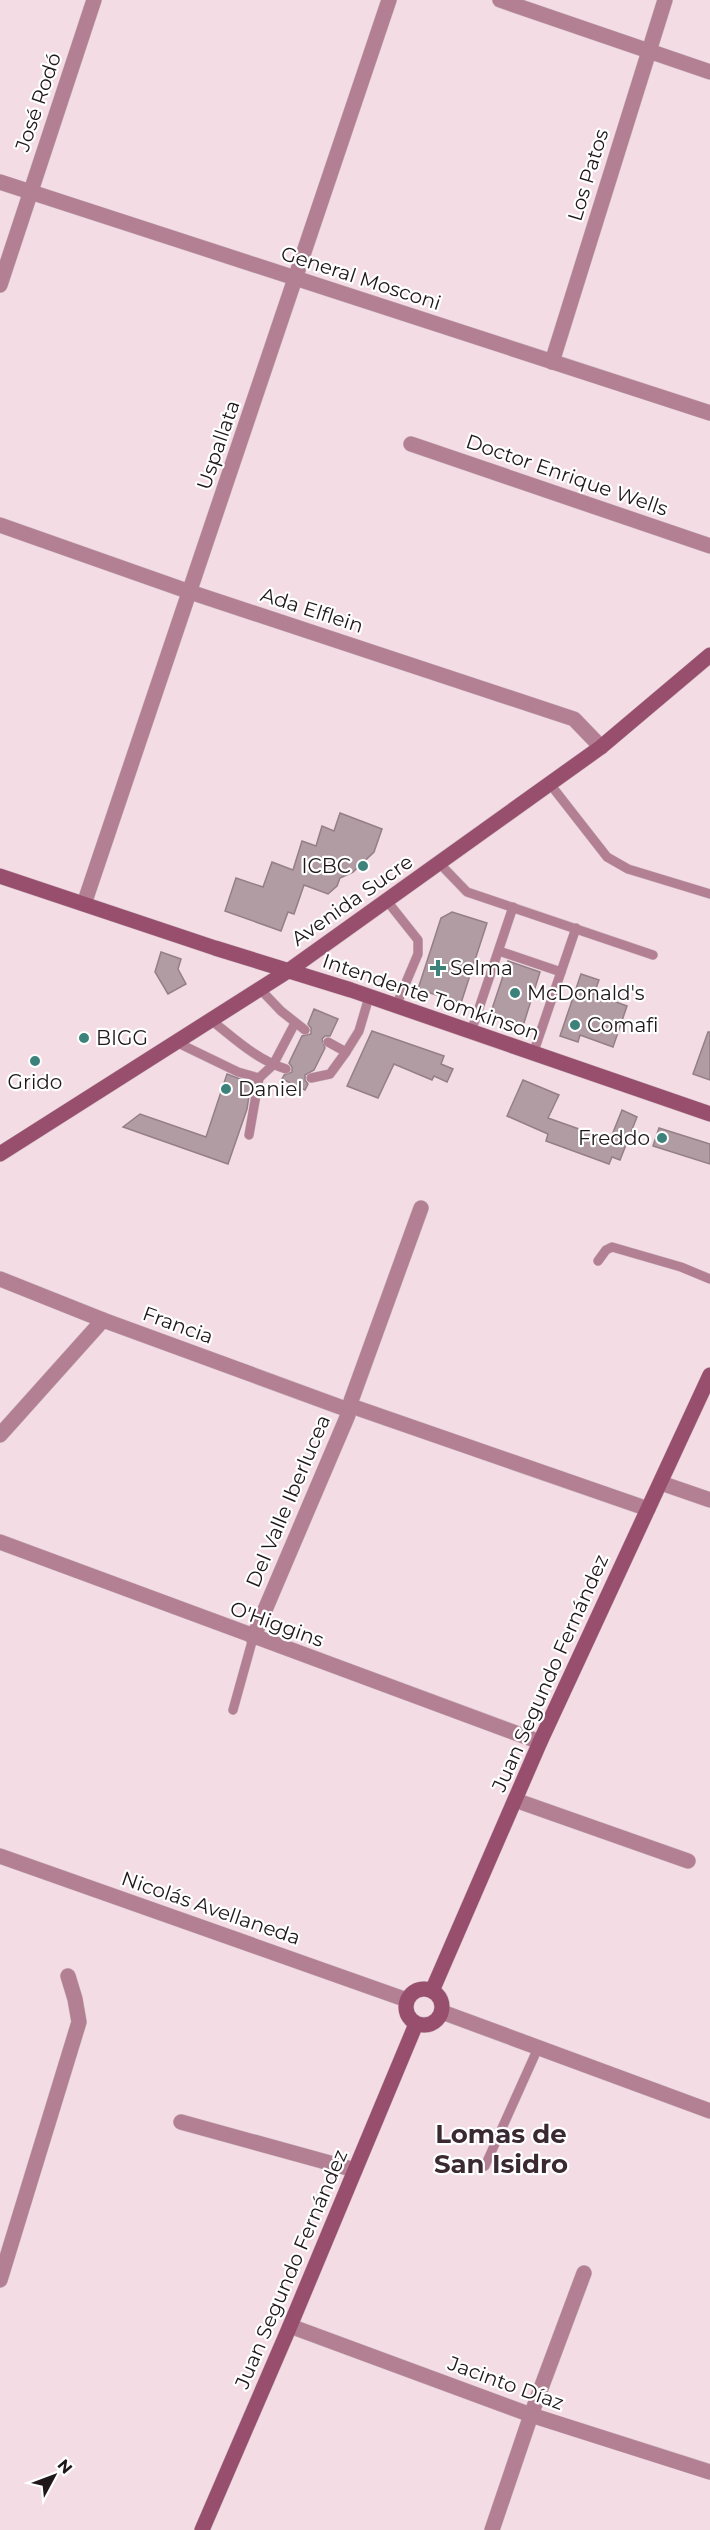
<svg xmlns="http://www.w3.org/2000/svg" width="710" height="2530" viewBox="0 0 710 2530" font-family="Montserrat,sans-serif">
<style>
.building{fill:#b29ca4;stroke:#947f87;stroke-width:1.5}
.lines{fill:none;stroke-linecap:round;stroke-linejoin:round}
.lane-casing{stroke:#cdb9c0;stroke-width:10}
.street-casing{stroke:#cdb9c0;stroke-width:16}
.secondary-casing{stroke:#cdb9c0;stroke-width:16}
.lane{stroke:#b37f93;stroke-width:9}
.street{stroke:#b37f93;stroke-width:15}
.secondary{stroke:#984e6d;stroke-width:15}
.poi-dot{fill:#3c827a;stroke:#fff;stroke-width:2}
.labels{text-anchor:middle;stroke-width:4.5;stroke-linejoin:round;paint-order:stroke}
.street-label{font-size:20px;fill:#1f171a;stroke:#fff}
.poi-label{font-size:20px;fill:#1f171a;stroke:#fff;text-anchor:start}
.district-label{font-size:26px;font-weight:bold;fill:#3a2930;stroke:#fff}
</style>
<rect width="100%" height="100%" fill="#f3dce4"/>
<g class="building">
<path d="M340,813L382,829L374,852L353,872L340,878L337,886L328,894L304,885L294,914L288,912L281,931L225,911L236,878L263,887L272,862L293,870L302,841L316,846L322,826L334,831Z"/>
<path d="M452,912L487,923L461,1003L418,989L441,918Z"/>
<path d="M161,952L181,959L178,969L186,984L168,994L155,972Z"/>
<path d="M508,961L540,972L523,1026L490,1015Z"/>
<path d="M581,974L599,980L594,994L627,1006L613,1047L580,1035L578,1042L560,1036Z"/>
<path d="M314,1009L338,1019L330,1036H325L322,1039L325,1048L314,1070L305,1075V1080L308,1084L305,1090L282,1079L284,1075L292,1072V1067L289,1063L302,1036L311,1034V1028L308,1024Z"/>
<path d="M372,1031L444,1056L441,1064L453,1069L447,1082L434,1076L432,1080L394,1064L378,1098L347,1086Z"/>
<path d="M708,1032H710V1080L693,1074Z"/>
<path d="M227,1074L251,1083L247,1109L228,1164L123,1127L140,1114L206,1137Z"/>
<path d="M523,1080L559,1095L548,1118L610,1140L622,1110L637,1117L620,1160L612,1157L609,1164L546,1141L548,1134L507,1116Z"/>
<path d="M659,1128L710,1144V1164L653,1146Z"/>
</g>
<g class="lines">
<defs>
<g id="lane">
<path d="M550,784L607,857L628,869L710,894"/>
<path d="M440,864L467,892L653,955"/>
<path d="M387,901L418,940V954L396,1006"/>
<path d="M499,951L561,972"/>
<path d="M260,989L281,1011L305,1030"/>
<path d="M211,1020C235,1039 257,1060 286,1069"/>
<path d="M471,1032L513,907"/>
<path d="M176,1042L238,1072L259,1078L273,1065L295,1023"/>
<path d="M328,1042L346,1052L359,1031L369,997"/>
<path d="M533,1054L576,928"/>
<path d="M311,1078L330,1074L346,1052"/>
<path d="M249,1135L259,1078"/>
<path d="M598,1261L606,1250L612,1247L681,1267L710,1279"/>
<path d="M233,1710L253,1638"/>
<path d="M485,2166L538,2048"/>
</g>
<g id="street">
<path d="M500,0L710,72"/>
<path d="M0,182L710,413"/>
<path d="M0,285L94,0"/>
<path d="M552,362L665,0"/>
<path d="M411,444L710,546"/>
<path d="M0,525L190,592L574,719L601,747"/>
<path d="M84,904L389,0"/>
<path d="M0,1279L103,1320L343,1408"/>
<path d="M351,1401L421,1208"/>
<path d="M357,1408L648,1509"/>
<path d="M0,1435L103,1320"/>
<path d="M661,1483L710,1500"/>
<path d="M0,1542L540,1742"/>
<path d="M253,1638L348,1415"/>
<path d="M515,1800L688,1861"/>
<path d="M0,1856L407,2000"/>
<path d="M442,2012L710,2111"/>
<path d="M181,2122L355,2170"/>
<path d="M0,2280L79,2022L75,1999L68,1976"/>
<path d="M290,2326L531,2415L710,2472"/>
<path d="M492,2530L531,2415L584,2273"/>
</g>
<g id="secondary">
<path d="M0,876L215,948L351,990L710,1114"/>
<path d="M0,1154L288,971L601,747L710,655"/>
<circle cx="424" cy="2007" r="18"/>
<path d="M432,1991L540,1742L710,1375"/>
<path d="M202,2530L290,2326L416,2024"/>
</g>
</defs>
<use href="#lane" class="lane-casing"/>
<use href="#street" class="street-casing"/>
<use href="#secondary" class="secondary-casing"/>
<use href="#lane" class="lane"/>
<use href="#street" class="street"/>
<use href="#secondary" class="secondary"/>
</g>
<g class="poi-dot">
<circle cx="363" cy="866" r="6"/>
<path d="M435 959h6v6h6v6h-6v6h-6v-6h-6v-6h6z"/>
<circle cx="515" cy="993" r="6"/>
<circle cx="575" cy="1025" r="6"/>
<circle cx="84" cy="1038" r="6"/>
<circle cx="35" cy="1061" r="6"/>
<circle cx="226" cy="1089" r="6"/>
<circle cx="662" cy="1138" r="6"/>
</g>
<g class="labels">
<g class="street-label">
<text transform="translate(38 102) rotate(-71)" y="7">José Rodó</text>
<text transform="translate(588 175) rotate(-73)" y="7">Los Patos</text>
<text transform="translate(361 278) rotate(18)" y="7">General Mosconi</text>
<text transform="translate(218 445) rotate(-71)" y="7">Uspallata</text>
<text transform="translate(567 475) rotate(19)" y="7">Doctor Enrique Wells</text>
<text transform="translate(312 610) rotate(18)" y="7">Ada Elflein</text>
<text transform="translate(352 900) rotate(-35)" y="7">Avenida Sucre</text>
<text transform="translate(431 997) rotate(19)" y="7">Intendente Tomkinson</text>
<text transform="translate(178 1325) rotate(20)" y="7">Francia</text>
<text transform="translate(288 1501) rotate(-67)" y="7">Del Valle Iberlucea</text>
<text transform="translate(277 1624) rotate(20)" y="7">O'Higgins</text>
<text transform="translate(550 1673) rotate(-66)" y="7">Juan Segundo Fernández</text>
<text transform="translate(211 1908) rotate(19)" y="7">Nicolás Avellaneda</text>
<text transform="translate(291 2269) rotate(-67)" y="7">Juan Segundo Fernández</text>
<text transform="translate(506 2383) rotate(20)" y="7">Jacinto Díaz</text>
</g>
<g class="poi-label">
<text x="351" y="873" text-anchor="end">ICBC</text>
<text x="450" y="975">Selma</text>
<text x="527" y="1000">McDonald's</text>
<text x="587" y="1032">Comafi</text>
<text x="96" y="1045">BIGG</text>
<text x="35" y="1089" text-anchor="middle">Grido</text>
<text x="238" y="1096">Daniel</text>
<text x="650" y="1145" text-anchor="end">Freddo</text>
</g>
<g class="district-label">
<text x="501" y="2143">Lomas de<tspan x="501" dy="30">San Isidro</tspan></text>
</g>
</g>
<g transform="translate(54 2476) rotate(49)" stroke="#ffffff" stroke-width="4.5" paint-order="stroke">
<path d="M0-4.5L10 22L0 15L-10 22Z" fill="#1f171a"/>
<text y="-9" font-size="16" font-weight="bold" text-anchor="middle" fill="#1f171a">N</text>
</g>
</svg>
